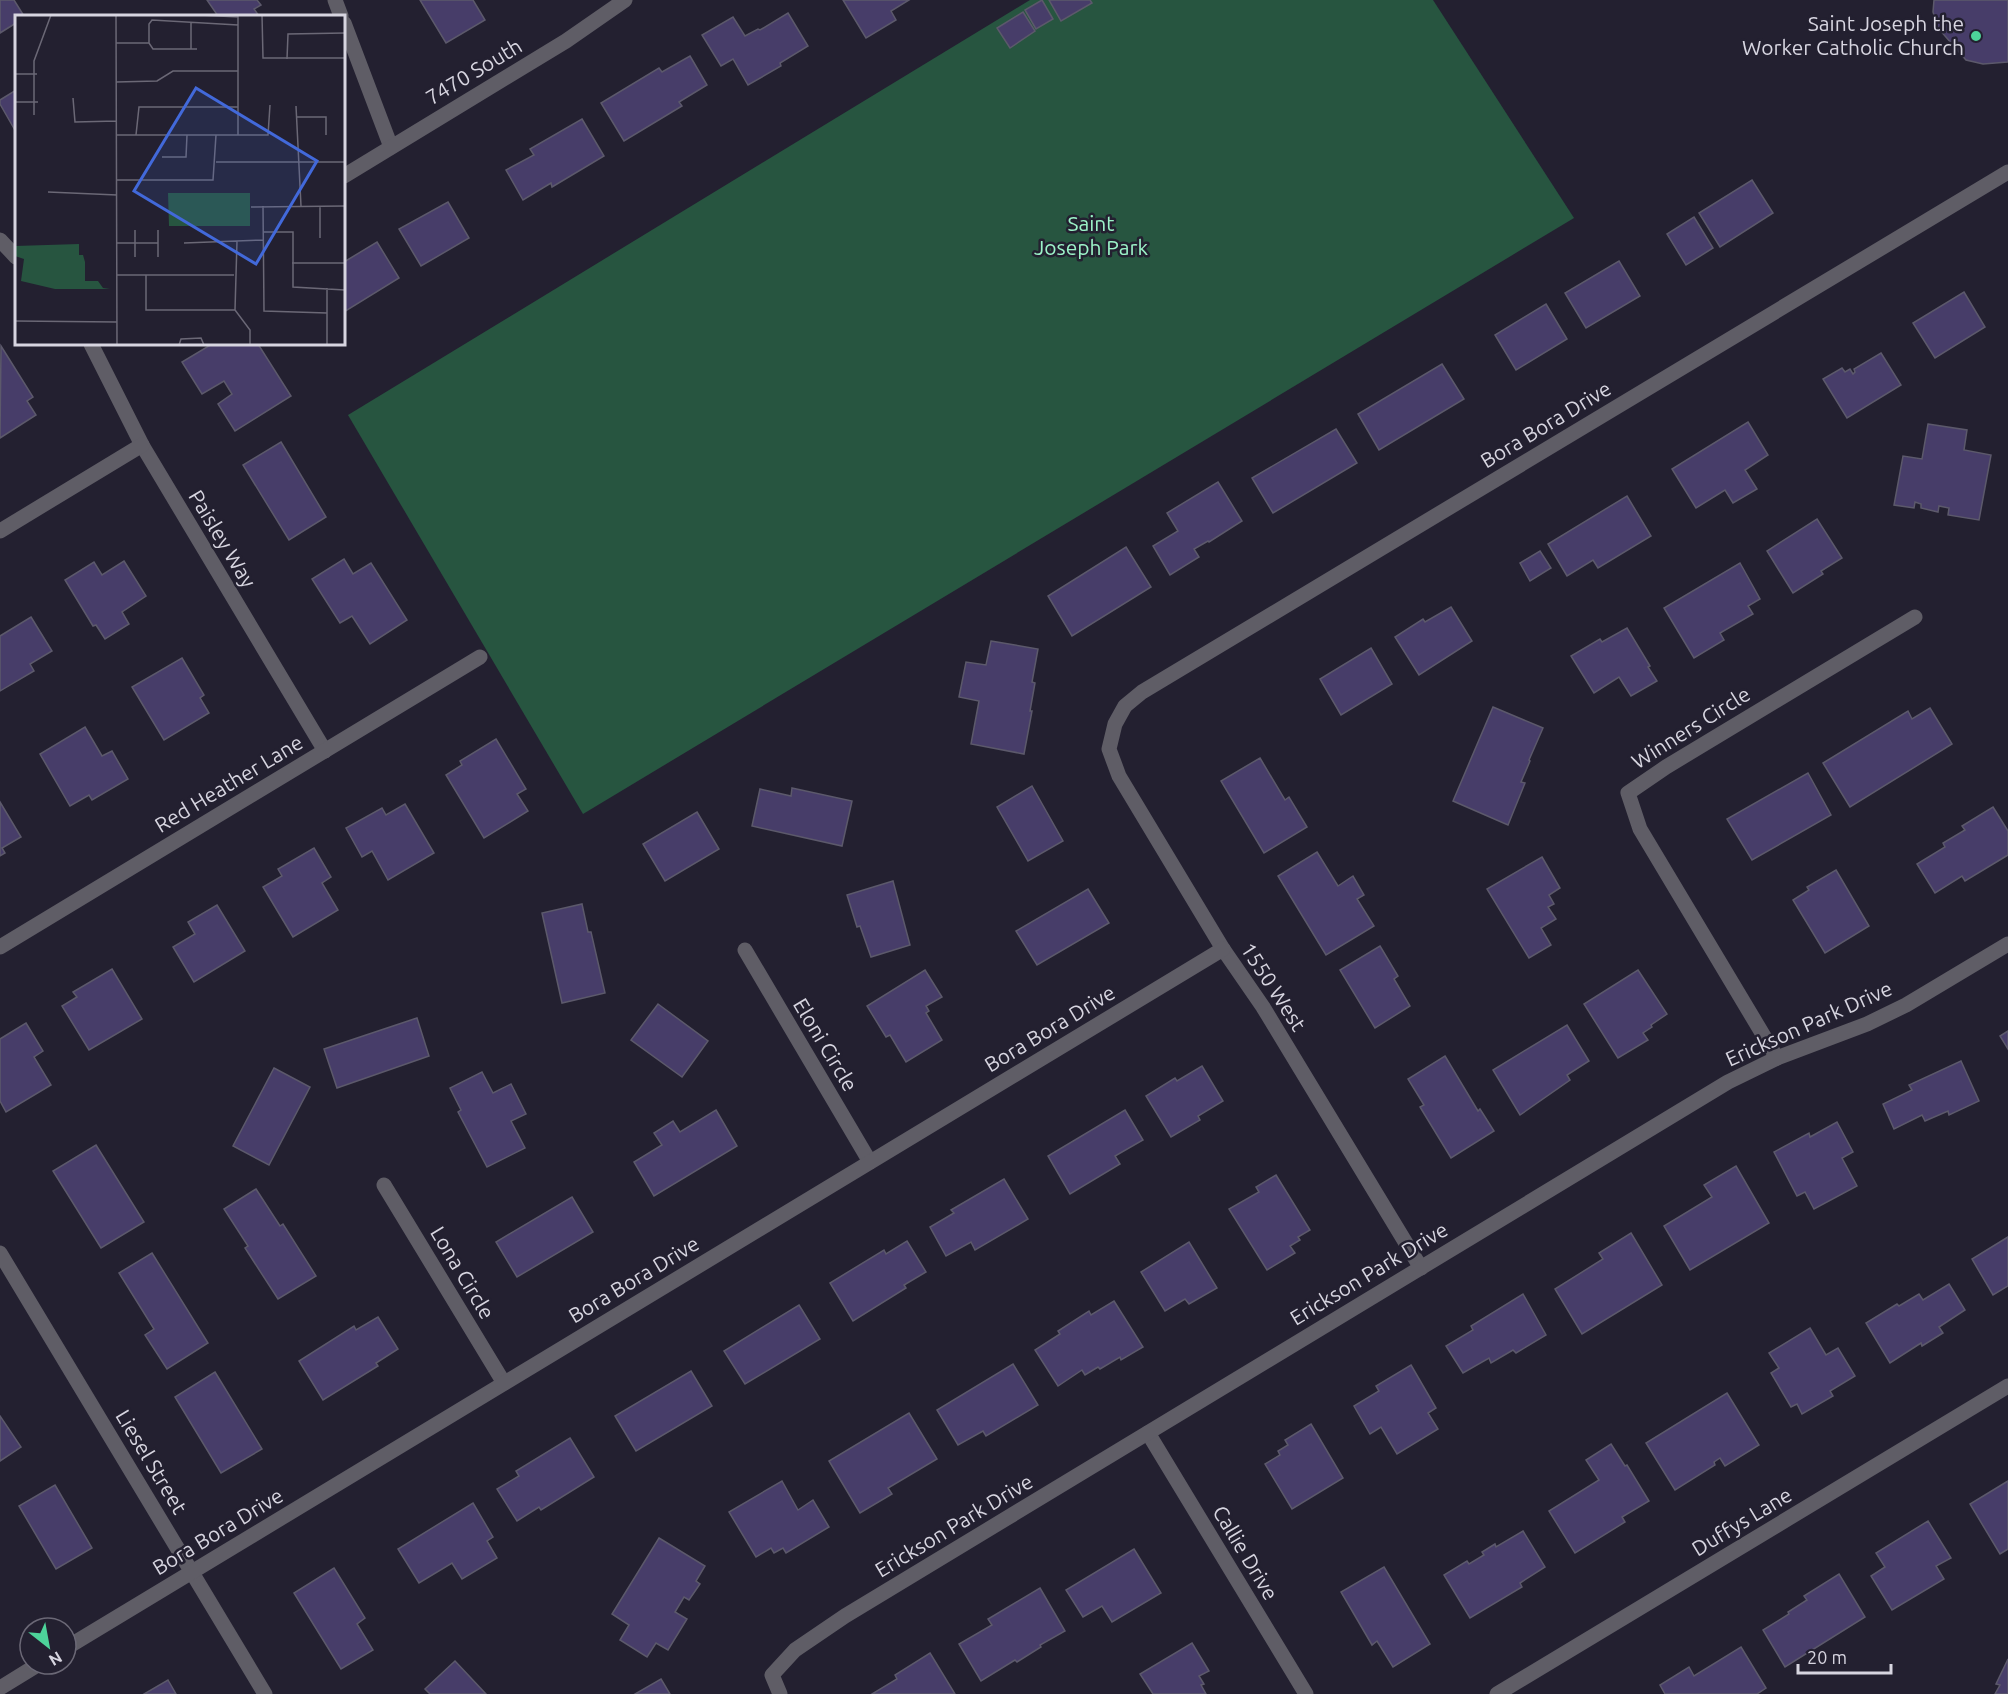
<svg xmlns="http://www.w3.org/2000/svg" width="2008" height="1694" viewBox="0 0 2008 1694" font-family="Ubuntu,sans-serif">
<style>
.green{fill:#275540}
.building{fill:#473d69;stroke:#5c596b;stroke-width:1.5}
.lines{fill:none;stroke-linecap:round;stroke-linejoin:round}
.minor{stroke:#5f5d66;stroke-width:15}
.poi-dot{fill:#4dd39a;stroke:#232030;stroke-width:2}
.labels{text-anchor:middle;stroke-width:5;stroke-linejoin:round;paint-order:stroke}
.poi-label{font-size:21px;fill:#d7d5e0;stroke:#232030;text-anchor:end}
.street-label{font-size:21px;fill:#d7d5e0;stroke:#232030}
.park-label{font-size:21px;fill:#9cf3c8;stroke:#232030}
.inset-road{fill:none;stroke:#6b6876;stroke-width:1.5}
.view{fill:#4269da;fill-opacity:0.15;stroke:#4269da;stroke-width:3}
.inset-edge{fill:none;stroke:#d7d5e0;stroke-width:3}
</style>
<rect width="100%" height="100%" fill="#232030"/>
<path class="green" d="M1030,0H1433L1574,218L583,814L348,415Z"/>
<g class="building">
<path d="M0,0H14L24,16H16V23L0,33Z"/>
<path d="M207,0H257L261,5L254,9L259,16H218Z"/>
<path d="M420,0H473L485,20L446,43Z"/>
<path d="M843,0H909L891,11L896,20L866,38Z"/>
<path d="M1042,0L1053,19L1036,29L1025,10Z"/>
<path d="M1049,0H1090L1092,3L1061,21Z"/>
<path d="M1934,0H2008V62L1983,64L1966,60L1938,28L1933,12Z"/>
<path d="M1023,12L1035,31L1010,48L997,28Z"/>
<path d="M788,13L808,46L780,63L781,66L748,85L733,59L721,66L702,35L733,17L745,36L758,29L760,30Z"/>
<path d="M690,56L707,85L679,102L682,106L624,141L601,103L659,68L662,72Z"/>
<path d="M16,90V132L0,104V100Z"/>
<path d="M582,119L604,156L552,187L551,183L523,200L506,170L534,155L530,149Z"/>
<path d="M1752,180L1773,213L1720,247L1699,213Z"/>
<path d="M448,202L469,238L421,266L399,229Z"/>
<path d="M1694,217L1713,248L1686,265L1667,234Z"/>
<path d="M377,242L399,278L344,312V262Z"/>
<path d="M1619,261L1640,296L1586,328L1565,293Z"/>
<path d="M1964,292L1985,327L1935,358L1913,323Z"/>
<path d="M1546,304L1567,339L1516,370L1495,335Z"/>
<path d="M212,344H258L291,396L235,431L218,404L232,394L224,381L202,394L182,362Z"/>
<path d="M1,346L33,397L27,401L36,415L0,438Z"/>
<path d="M1881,353L1901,385L1847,418L1823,379L1842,368L1845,372L1850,369L1853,374L1855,372L1854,369Z"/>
<path d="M1442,364L1464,399L1379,450L1358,414Z"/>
<path d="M1748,422L1768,455L1745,470L1757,489L1733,503L1725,490L1696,508L1672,469Z"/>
<path d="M1928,424L1967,430L1964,450L1991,455L1979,520L1948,515L1949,508L1939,506L1938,512L1921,508V504L1915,502L1914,508L1894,505L1903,456L1922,459Z"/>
<path d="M1336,429L1357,463L1273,513L1252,478Z"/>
<path d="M281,442L326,517L289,540L243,465Z"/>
<path d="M1218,482L1242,521L1209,542L1208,541L1194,549L1199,557L1170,575L1153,546L1178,531L1167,513Z"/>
<path d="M1627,496L1651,536L1598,568L1593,560L1567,576L1548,544Z"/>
<path d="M1817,519L1842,558L1821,571L1823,574L1793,593L1767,551Z"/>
<path d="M1126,547L1151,587L1072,636L1048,596Z"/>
<path d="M1540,551L1551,568L1530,581L1520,563Z"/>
<path d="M344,559L353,574L371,563L407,620L370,644L352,616L340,623L312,579Z"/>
<path d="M124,561L146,596L122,612L129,624L105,639L96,625L93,626L65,580L94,562L102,575Z"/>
<path d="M1740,563L1760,599L1748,606L1753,614L1720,633L1724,640L1694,658L1664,608Z"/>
<path d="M1451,607L1472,641L1419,675L1395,637L1423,619L1425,622Z"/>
<path d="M31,617L52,651L30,664L34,671L0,691V636Z"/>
<path d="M1627,628L1650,666L1648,667L1657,681L1631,696L1619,677L1594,693L1571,656L1600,639L1602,642Z"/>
<path d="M991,641L1038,649L1032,682L1035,683L1030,711H1032L1024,754L971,744L979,701L959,697L966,662L986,665Z"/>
<path d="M1371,648L1392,684L1341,715L1320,679Z"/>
<path d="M182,658L204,695L200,698L209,713L164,740L132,687Z"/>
<path d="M1493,707L1543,728L1529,760L1530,761L1521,782L1525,783L1508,825L1453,801Z"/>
<path d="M1930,708L1952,744L1850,807L1823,763L1908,711L1912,719Z"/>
<path d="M85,727L102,756L112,751L128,779L92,800L89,795L70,806L40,754Z"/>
<path d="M496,739L526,789L517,794L528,811L484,838L446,775L462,765L460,761Z"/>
<path d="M1260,758L1285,800L1289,797L1307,827L1264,853L1221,781Z"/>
<path d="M1808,773L1831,815L1752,860L1727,819Z"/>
<path d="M1032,786L1063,841L1028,861L997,807Z"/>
<path d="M792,788L852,801L842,846L752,826L760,789L791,796Z"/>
<path d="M0,802L21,837L2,848L5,853L0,856Z"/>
<path d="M405,804L434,853L388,880L372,851L362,857L346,828L382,808L386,815Z"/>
<path d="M1993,807L2008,831V855L1965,881L1962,876L1935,893L1917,864L1945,847L1943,843L1965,830L1962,826Z"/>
<path d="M697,812L719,849L665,881L643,844Z"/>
<path d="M314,848L331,877L322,883L338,910L293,937L263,887L282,876L278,869Z"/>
<path d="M1317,852L1338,886L1353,876L1364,895L1357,899L1374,926L1326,955L1278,876Z"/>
<path d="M1542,857L1560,888L1549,895L1554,904L1548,907L1556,919L1541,928L1551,945L1529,958L1487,889Z"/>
<path d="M1836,870L1869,926L1825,953L1793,900L1809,890L1807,887Z"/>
<path d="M893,881L910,945L871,957L860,926L857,927L847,895Z"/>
<path d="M1088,889L1109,923L1037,965L1016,931Z"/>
<path d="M582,904L588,932H591L605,993L562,1003L542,913Z"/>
<path d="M217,905L245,951L194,982L173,947L195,934L188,922Z"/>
<path d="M1380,946L1398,976L1394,979L1410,1006L1375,1028L1340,970Z"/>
<path d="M112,969L142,1019L89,1050L62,1006L77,997L73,992Z"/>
<path d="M925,970L942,997L926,1006L929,1011L926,1013L942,1040L906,1062L890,1035L886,1037L867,1006Z"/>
<path d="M1638,970L1667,1014L1651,1025L1652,1027L1643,1033L1648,1040L1618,1058L1584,1004Z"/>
<path d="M658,1004L708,1041L682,1077L631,1040Z"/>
<path d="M417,1018L429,1056L337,1088L324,1049Z"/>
<path d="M26,1023L43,1051L34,1057L51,1085L6,1112L0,1101V1039Z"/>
<path d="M1567,1025L1589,1061L1567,1075L1570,1080L1520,1115L1493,1070Z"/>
<path d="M2008,1031V1049L2000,1036Z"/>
<path d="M1445,1056L1478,1111L1480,1109L1494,1131L1451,1158L1420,1107L1424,1105L1408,1079Z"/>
<path d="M1961,1061L1979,1101L1949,1115L1948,1111L1925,1121L1922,1115L1894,1129L1883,1104L1912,1090L1909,1085Z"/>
<path d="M1202,1066L1223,1101L1198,1116L1200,1120L1171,1137L1146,1096L1175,1078L1177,1081Z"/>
<path d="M274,1068L310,1087L269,1165L233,1146Z"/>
<path d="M482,1072L493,1093L511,1084L526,1114L511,1121L525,1148L487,1167L458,1112L461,1110L450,1088Z"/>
<path d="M716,1110L737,1146L654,1196L634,1162L662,1145L654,1133L673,1121L680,1132Z"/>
<path d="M1125,1110L1143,1140L1115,1156L1120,1164L1070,1194L1048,1156Z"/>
<path d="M1837,1122L1853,1152L1842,1158L1857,1186L1814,1209L1805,1192L1797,1196L1774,1152L1809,1133L1810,1137Z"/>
<path d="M96,1145L144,1222L101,1248L53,1171Z"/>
<path d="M1736,1166L1769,1223L1690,1270L1664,1226L1712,1197L1704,1185Z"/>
<path d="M1276,1175L1310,1230L1298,1237L1300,1240L1290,1246L1295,1253L1267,1270L1229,1209L1259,1192L1256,1187Z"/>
<path d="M1004,1179L1028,1219L975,1250L971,1242L946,1256L930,1227L954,1213L951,1210Z"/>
<path d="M256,1189L280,1226L283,1224L316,1276L278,1299L245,1248L248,1246L224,1209Z"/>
<path d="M572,1197L593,1232L517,1277L496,1242Z"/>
<path d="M1631,1233L1662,1285L1582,1334L1555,1289L1603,1259L1599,1253Z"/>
<path d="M2008,1237V1286L1993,1295L1972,1259Z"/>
<path d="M907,1241L926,1272L904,1285L906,1288L853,1321L830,1283L884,1250L886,1254Z"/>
<path d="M1189,1242L1217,1288L1189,1304L1185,1299L1165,1311L1141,1272Z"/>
<path d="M152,1253L208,1343L167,1369L145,1335L154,1329L119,1273Z"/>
<path d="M1949,1284L1965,1310L1939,1327L1943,1333L1922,1346L1921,1343L1890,1363L1866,1323L1897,1304L1899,1306L1919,1294L1923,1300Z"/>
<path d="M1523,1294L1546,1335L1516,1353L1513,1350L1491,1363L1489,1358L1463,1373L1446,1346L1473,1330L1471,1326Z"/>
<path d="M1114,1301L1143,1347L1121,1360L1120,1357L1100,1369L1098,1367L1085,1375L1082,1370L1058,1386L1035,1350L1060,1334L1058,1331L1089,1311L1091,1315Z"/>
<path d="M799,1305L820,1339L745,1384L724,1351Z"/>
<path d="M378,1317L398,1349L376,1363L378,1366L323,1400L299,1361L354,1326L356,1330Z"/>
<path d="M1810,1328L1826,1355L1838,1348L1855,1376L1830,1391L1833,1396L1802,1414L1797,1404L1791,1407L1771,1373L1779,1368L1769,1353Z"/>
<path d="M1013,1364L1038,1405L986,1436L983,1431L958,1445L937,1410Z"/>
<path d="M1411,1365L1436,1408L1428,1413L1438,1429L1397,1454L1381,1427L1370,1434L1354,1406L1379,1391L1376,1386Z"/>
<path d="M691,1371L712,1406L636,1451L615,1416Z"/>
<path d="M215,1372L262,1449L221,1473L175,1397Z"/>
<path d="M1727,1393L1759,1445L1725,1466L1720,1458L1714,1462L1715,1465L1675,1490L1646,1443Z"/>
<path d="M909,1413L937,1459L888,1488L892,1494L860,1513L829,1461Z"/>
<path d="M0,1416L21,1447L0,1461Z"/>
<path d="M1311,1424L1343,1478L1292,1509L1265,1464L1280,1455L1278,1451L1288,1445L1285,1440Z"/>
<path d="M570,1438L594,1477L541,1510L539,1507L517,1521L497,1489L519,1476L516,1471Z"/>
<path d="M1611,1444L1625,1466L1627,1465L1649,1501L1622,1517L1625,1522L1575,1553L1549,1511L1599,1480L1586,1460Z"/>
<path d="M782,1481L798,1510L813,1500L829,1527L786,1553L783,1548L774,1553L771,1548L756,1557L729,1512Z"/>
<path d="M2008,1481V1549L2000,1554L1970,1504Z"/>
<path d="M55,1485L92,1548L56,1569L19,1506Z"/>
<path d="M473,1503L493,1537L487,1541L497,1558L462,1579L452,1563L419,1583L398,1549Z"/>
<path d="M1928,1521L1951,1558L1936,1566L1944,1579L1892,1610L1871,1576L1885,1567L1876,1553Z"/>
<path d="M1523,1531L1545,1567L1520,1583L1522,1587L1470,1618L1444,1575L1467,1561L1469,1564L1484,1555L1482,1552L1495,1544L1496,1547Z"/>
<path d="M659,1538L705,1566L696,1581L700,1584L689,1600L684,1597L675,1612L687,1619L668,1650L656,1643L647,1657L620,1640L629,1625L612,1614Z"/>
<path d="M1134,1549L1161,1593L1112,1622L1102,1606L1083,1617L1066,1590Z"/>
<path d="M1384,1567L1430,1644L1393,1667L1377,1641L1372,1645L1341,1592Z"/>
<path d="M334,1568L365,1618L357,1624L373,1650L341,1669L294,1593Z"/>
<path d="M1839,1574L1865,1617L1785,1667L1763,1630L1789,1614L1788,1612L1807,1600L1804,1596Z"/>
<path d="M1040,1588L1065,1631L1040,1645L1041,1647L1017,1662L1015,1660L981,1681L959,1644L992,1625L988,1619Z"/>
<path d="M1192,1643L1209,1671L1199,1676L1204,1684L1201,1685L1206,1694H1153L1140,1674Z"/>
<path d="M1741,1647L1766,1688L1757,1694H1665L1660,1685L1689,1667L1694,1676Z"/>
<path d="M930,1653L955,1694H872L897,1679L895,1675Z"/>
<path d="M2008,1659V1694H1995L2000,1685L1996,1684Z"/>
<path d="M455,1661L486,1694H430L425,1689Z"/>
<path d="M661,1679L670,1694H635Z"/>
<path d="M168,1680L176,1694H144Z"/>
</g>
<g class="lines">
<g class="minor">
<path d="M335,0L341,16"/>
<path d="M344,23L391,147"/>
<path d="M344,176L566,41L625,0"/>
<path d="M0,240L16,257"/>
<path d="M91,344L142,445L325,751"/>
<path d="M0,531L142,445"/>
<path d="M0,947L480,657"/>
<path d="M745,950L870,1162"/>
<path d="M1777,1058L1640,829L1628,793L1666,767L1915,617"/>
<path d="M384,1185L504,1383"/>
<path d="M0,1253L265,1694"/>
<path d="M1421,1268L1263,1007L1223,949L1119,776L1109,749L1115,724L1125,706L1142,692L2008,172"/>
<path d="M1148,1433L1306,1694"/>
<path d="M66,1648L1223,949"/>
<path d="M0,1688L39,1664"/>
<path d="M780,1694L772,1675L795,1650L845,1616L1728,1082L1777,1058L1867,1024L1906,1005L2008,944"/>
<path d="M1497,1694L2008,1386"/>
</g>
</g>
<circle class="poi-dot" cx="1976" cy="36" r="6"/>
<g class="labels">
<g class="poi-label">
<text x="1964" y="31">Saint Joseph the<tspan x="1964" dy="24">Worker Catholic Church</tspan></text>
</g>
<g class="street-label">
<text transform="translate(474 72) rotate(-31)" y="7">7470 South</text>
<text transform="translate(1546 425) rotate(-31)" y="7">Bora Bora Drive</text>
<text transform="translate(222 539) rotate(59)" y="7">Paisley Way</text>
<text transform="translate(1691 728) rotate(-32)" y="7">Winners Circle</text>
<text transform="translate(229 784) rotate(-31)" y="7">Red Heather Lane</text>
<text transform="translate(1273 987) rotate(57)" y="7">1550 West</text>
<text transform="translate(1809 1024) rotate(-24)" y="7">Erickson Park Drive</text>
<text transform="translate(1050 1029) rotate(-31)" y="7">Bora Bora Drive</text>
<text transform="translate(825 1045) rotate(59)" y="7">Eloni Circle</text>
<text transform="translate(462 1273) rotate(59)" y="7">Lona Circle</text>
<text transform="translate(1369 1274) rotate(-31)" y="7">Erickson Park Drive</text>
<text transform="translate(634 1280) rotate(-31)" y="7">Bora Bora Drive</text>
<text transform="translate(151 1462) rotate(59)" y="7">Liesel Street</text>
<text transform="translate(1742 1522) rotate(-31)" y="7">Duffys Lane</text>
<text transform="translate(954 1526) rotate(-31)" y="7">Erickson Park Drive</text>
<text transform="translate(218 1532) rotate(-31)" y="7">Bora Bora Drive</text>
<text transform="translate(1245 1553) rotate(59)" y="7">Callie Drive</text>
</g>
<g class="park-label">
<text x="1091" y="231">Saint<tspan x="1091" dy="24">Joseph Park</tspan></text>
</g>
</g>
<g transform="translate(15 15)">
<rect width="330" height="330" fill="#232030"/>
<path d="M153,178H235V211H154ZM64,229V240H68L70,247V266H83L88,273L95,274H40L6,266L9,244L0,241V231Z" fill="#275540"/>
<path class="inset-road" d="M101,0L102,330M185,0L223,2M223,0V120M247,0L248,43H330M176,8V34M101,28H134L138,34H182M134,28V9L137,5L223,10M272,44L273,19L330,18M0,59H22M101,67L142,66L158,56H223M58,83L60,107L102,106M0,87H23M281,91L286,191M19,100V46L36,0M281,102H311V120M102,120H253L255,90M121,120L124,92H223M147,142H171L172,120M201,147H330M102,165H198L201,120M33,177L102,180M248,191L249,296L312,298M305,191V223M236,192L330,191M248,217H278V272L330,275M222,226L220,295L235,315V330M102,228H143M169,228L248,225M120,242V215M143,242V215M277,248H330M102,260H219M131,260V295H220M312,273V330M0,306L102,307M164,330L166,324L186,323L189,330"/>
<path class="view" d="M181,73L302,146L241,249L119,176Z"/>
<rect width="330" height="330" class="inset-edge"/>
</g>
<g transform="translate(48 1646) rotate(149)"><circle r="28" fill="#232030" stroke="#6b6876" stroke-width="1.5"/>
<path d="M0-4.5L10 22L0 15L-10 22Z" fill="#4dd39a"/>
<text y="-9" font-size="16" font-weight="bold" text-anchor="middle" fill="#d7d5e0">N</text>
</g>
<path d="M1798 1664v9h93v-9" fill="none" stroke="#d7d5e0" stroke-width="3"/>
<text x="1807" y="1664" font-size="18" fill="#d7d5e0" stroke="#232030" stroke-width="4.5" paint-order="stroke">20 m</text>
</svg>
